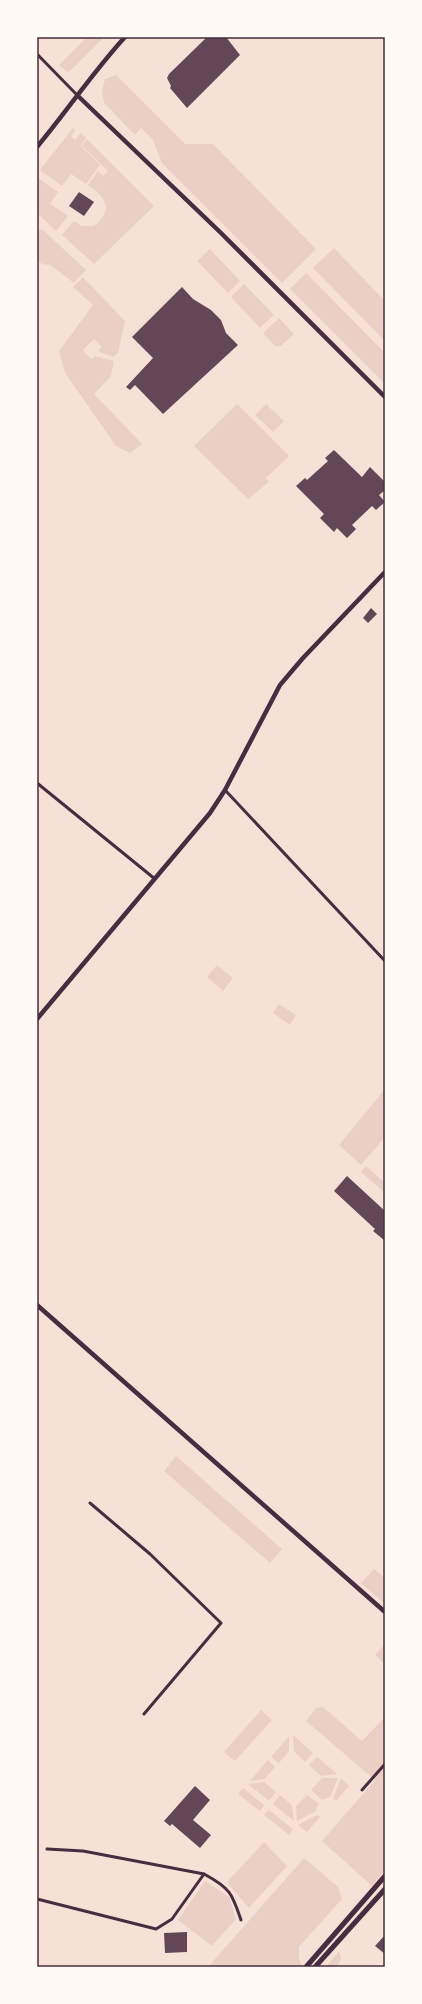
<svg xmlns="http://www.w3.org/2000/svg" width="422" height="2004" viewBox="0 0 422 2004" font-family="'Exo 2',sans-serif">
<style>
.green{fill:#ebcfc5}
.building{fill:#644757}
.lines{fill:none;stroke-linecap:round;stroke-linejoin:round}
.minor{stroke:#4a2c40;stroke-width:3}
.secondary{stroke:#4a2c40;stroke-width:4.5}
.primary{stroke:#4a2c40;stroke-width:5}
.neatline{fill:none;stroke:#4a2c40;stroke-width:1.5}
</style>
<rect width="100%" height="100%" fill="#f7e1d7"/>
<g class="green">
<path d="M87,37H104L71,70L67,72L59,65Z"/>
<path d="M116,75L185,144H213L316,249L282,283L162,163L153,140L141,128L135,135L104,103L102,91L105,79Z"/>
<path d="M73,128L75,130L71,136L75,140L81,133L86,138L81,146L100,165L86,184L71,174L62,186L40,170Z"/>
<path d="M87,139L154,206L94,264L62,235L74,221L82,226H94C114,210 106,197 88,185L98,171L103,176L108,171L82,146Z"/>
<path d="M37,177L58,192L50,204L68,216L56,231L37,213Z"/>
<path d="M42,229L86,270L74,283L50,265L42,264L37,260V232Z"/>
<path d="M334,248L385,301V341L313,268Z"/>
<path d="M210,249L240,281L228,293L197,261Z"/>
<path d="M306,273L385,353V384L290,289Z"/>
<path d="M83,277L125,321L118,353L113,357L98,351L102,347L94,339L83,350L91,359L95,356L114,361L111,376L94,394L142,444L130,453L116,446L65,373L59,351L93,305L73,287Z"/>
<path d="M244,284L274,315L260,328L231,297Z"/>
<path d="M279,318L294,334L281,346H275L263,333Z"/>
<path d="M237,404L289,456L266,478L269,482L248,499L194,446Z"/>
<path d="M266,404L284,421L273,432L255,415Z"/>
<path d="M217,965L233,978L223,991L207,977Z"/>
<path d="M279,1004L296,1015L290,1025L273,1013Z"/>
<path d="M385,1089V1137L361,1165L339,1145Z"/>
<path d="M366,1166L385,1183V1193L361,1172Z"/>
<path d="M176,1456L282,1549L270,1563L164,1471Z"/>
<path d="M374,1569L385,1578V1604L361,1583Z"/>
<path d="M385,1644V1664L375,1655Z"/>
<path d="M323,1707L362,1741L385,1717V1870L372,1886L322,1841L375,1780L306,1721L316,1708Z"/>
<path d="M261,1710L272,1720L235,1761L224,1752Z"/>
<path d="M293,1735L313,1753L305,1762L294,1751Z"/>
<path d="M289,1736V1751L279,1763L271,1757Z"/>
<path d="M317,1757L337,1774L321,1776L309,1765Z"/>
<path d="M268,1760L275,1767L265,1779L250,1781Z"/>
<path d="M322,1778H338L330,1797L322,1800L311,1790Z"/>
<path d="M341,1778L349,1786L336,1801L333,1798Z"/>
<path d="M264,1782L276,1792L269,1801L248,1784Z"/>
<path d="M243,1788L264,1805L260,1811L238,1794Z"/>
<path d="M280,1795L292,1805L294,1821L273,1804Z"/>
<path d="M307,1795L319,1804L316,1808V1811L297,1821L296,1806Z"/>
<path d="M269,1810L293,1829L289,1835L264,1815Z"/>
<path d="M317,1815L320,1817L307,1832L298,1825Z"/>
<path d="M264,1842L287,1866L249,1908L229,1885L228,1881Z"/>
<path d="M304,1858L338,1887L342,1899L299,1947V1958L302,1967H208Z"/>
<path d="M205,1881L229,1897L236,1919L212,1946L178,1920Z"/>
<path d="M339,1951L341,1959L337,1967H326Z"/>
</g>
<g class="building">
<path d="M207,37H226L240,55L187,108L170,88L171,86L167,78L169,74Z"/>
<path d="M79,192L94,202L84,216L69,206Z"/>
<path d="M182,287L193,299L211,310L221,320L226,333L238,345L163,414L135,385L130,390L126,387L153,358L132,337Z"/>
<path d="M334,450L362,477L370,467L385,482V490L379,495L385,502L376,510L372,506L352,525L356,529L347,538L337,528L334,532L320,518L324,514L296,486L305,478L307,480L328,461L325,458Z"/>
<path d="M371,608L377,614L368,623L363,618Z"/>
<path d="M347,1176L385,1211L384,1240L373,1231L375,1229L334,1191Z"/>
<path d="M195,1786L210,1800L193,1820L211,1835L200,1848L172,1824L170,1826L164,1821Z"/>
<path d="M187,1932V1952L165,1953L164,1933Z"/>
<path d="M385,1935V1954L375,1946Z"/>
</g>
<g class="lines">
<g class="minor">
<path d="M37,54L78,96"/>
<path d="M37,783L155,879"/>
<path d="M225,790L385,961"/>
<path d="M90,1503L150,1554L221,1623L144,1714"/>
<path d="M362,1790L385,1764"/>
<path d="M47,1849L83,1851L204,1874C230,1888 232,1893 241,1920"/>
<path d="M37,1899L156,1929L172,1919L204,1874"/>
</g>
<g class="secondary">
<path d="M78,96L220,232L385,397"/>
<path d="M37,147C67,111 93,72 125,37"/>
<path d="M37,1019L210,813L225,790L280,685L303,658L385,572"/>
<path d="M37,1305L385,1612"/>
</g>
<g class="primary">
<path d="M306,1967L385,1876"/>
<path d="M315,1967L385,1889"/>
</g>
</g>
<rect width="422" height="2004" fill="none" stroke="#fffaf5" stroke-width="76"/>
<rect x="38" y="38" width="346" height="1928" class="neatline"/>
</svg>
